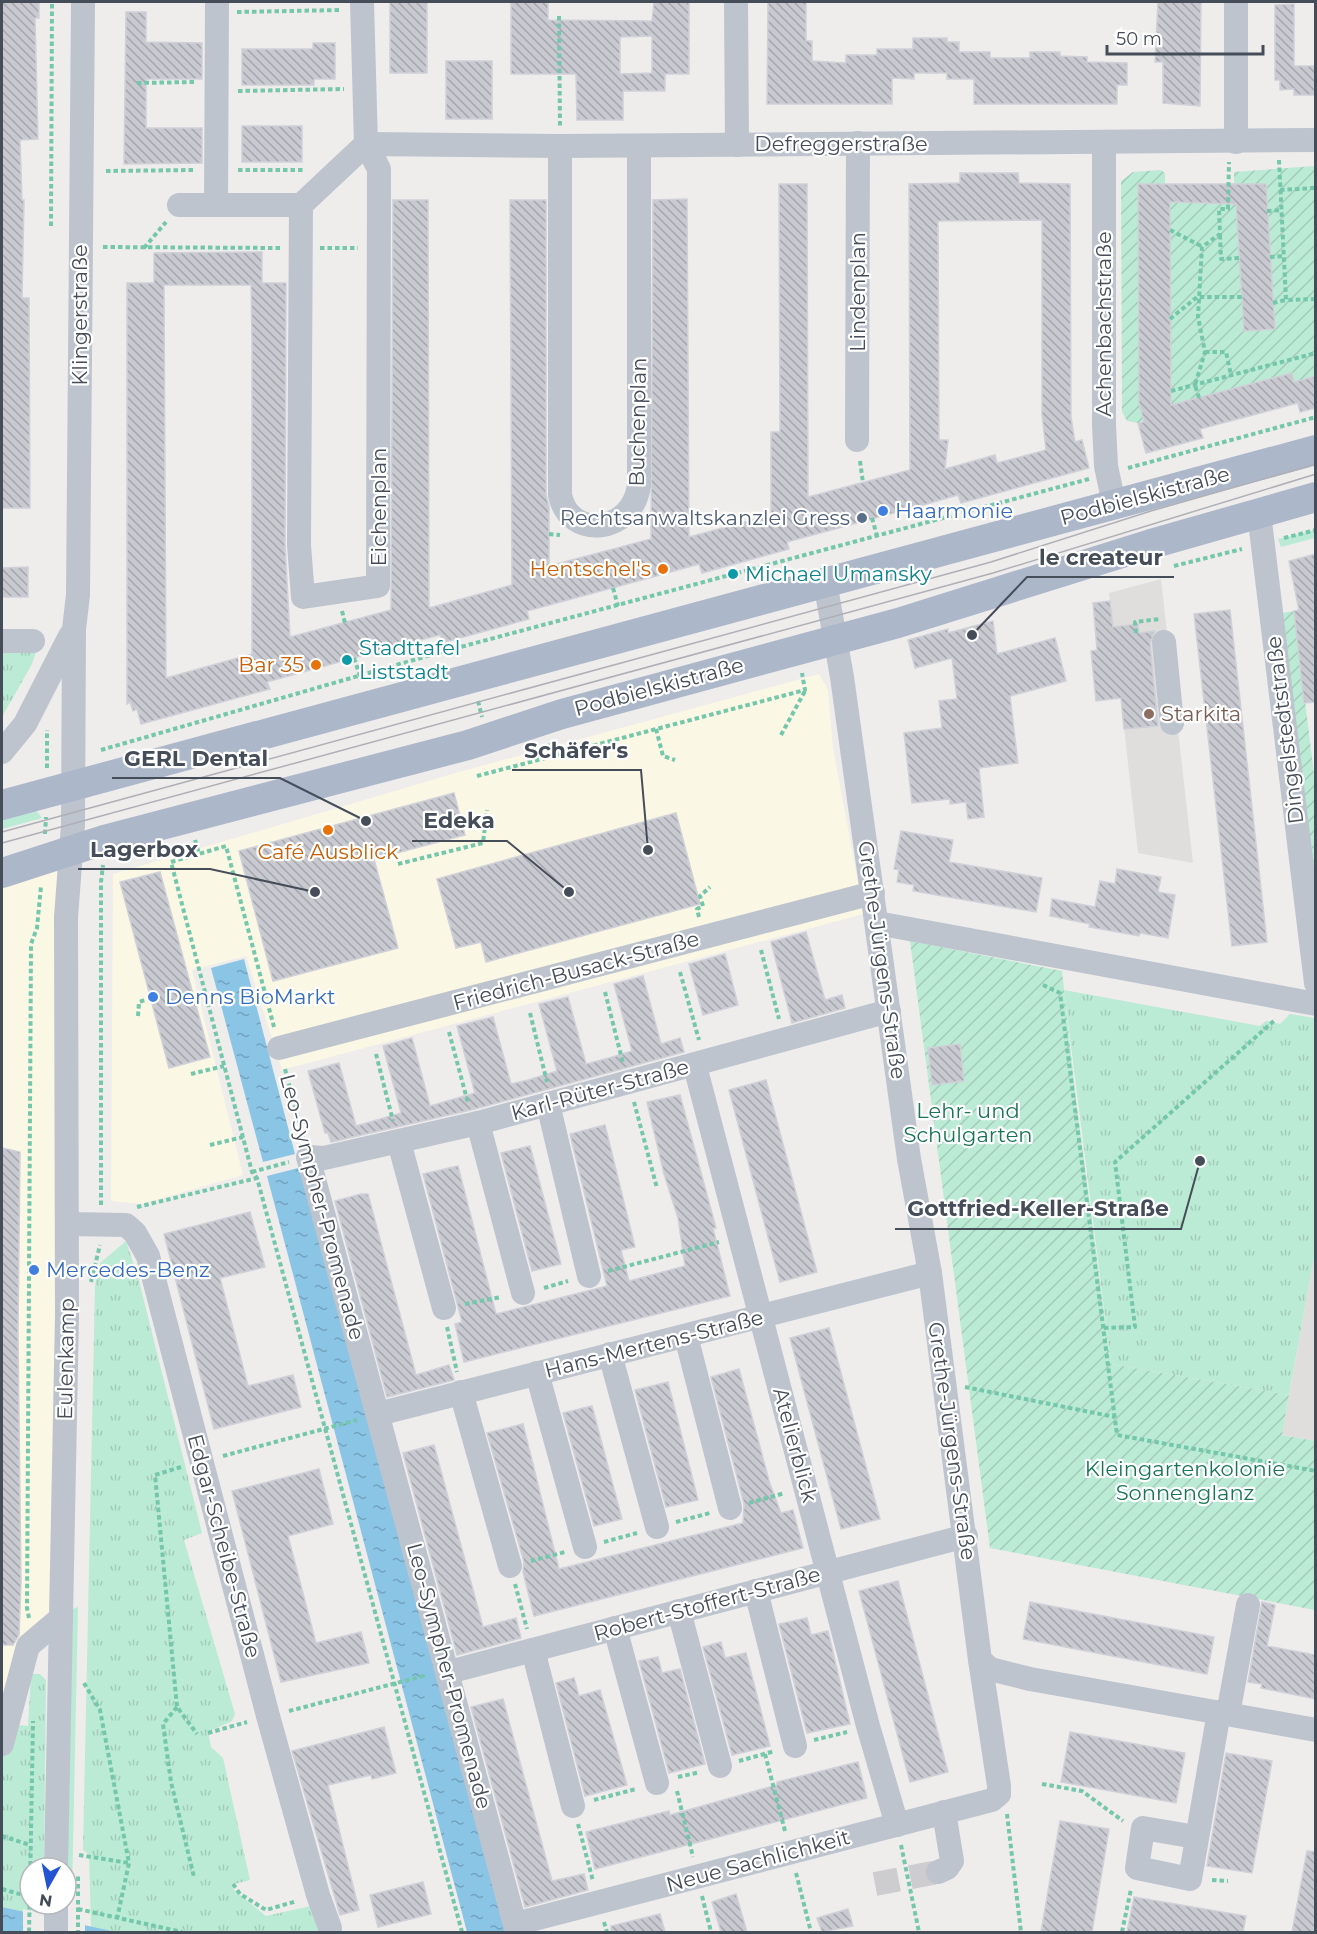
<svg xmlns="http://www.w3.org/2000/svg" width="1317" height="1934" viewBox="0 0 1317 1934" font-family="Montserrat,sans-serif">
<style>
.commercial{fill:#faf7e5}
.education{fill:#e0dedd}
.grass{fill:#bbebd5}
.park{fill:url(#park-tufts)}
.garden{fill:url(#garden-furrows)}
.water{fill:url(#water-ripples)}
.pier{fill:#efecec}
.building{fill:url(#building-back-hatch);stroke:#d0d1d8;stroke-width:1.5;fill-rule:evenodd}
.lines{fill:none;stroke-linecap:round;stroke-linejoin:round}
.minor-tunnel{stroke:#cdccce;stroke-width:24;stroke-dasharray:24 12;stroke-linecap:butt}
.path{stroke:#75c7ab;stroke-width:4;stroke-dasharray:4.5 3;stroke-linecap:butt}
.minor{stroke:#bdc4ce;stroke-width:24}
.major{stroke:#adb7ca;stroke-width:30}
.tram{stroke:#afb0b6;stroke-width:1.5}
.path-bridge{stroke:#75c7ab;stroke-width:4;stroke-dasharray:4.5 3;stroke-linecap:butt}
.shop-dot{fill:#3f7fe0;stroke:#fff;stroke-width:2}
.service-dot{fill:#5c6f8a;stroke:#fff;stroke-width:2}
.food-dot{fill:#e8710a;stroke:#fff;stroke-width:2}
.culture-dot{fill:#0f9aa8;stroke:#fff;stroke-width:2}
.education-dot{fill:#8d6e63;stroke:#fff;stroke-width:2}
.labels{text-anchor:middle;stroke-width:4.5;stroke-linejoin:round;paint-order:stroke}
.street-label{font-size:21px;fill:#454d58;stroke:#fff}
.shop-label{font-size:21px;fill:#366cbe;stroke:#fff;text-anchor:start}
.service-label{font-size:21px;fill:#4e5e75;stroke:#fff;text-anchor:end}
.food-label{font-size:21px;fill:#c56008;stroke:#fff;text-anchor:end}
.culture-label{font-size:21px;fill:#0d838f;stroke:#fff;text-anchor:start}
.education-label{font-size:21px;fill:#785e54;stroke:#fff;text-anchor:start}
.park-label{font-size:21px;fill:#1b7555;stroke:#fff}
.leader{fill:none;stroke:#454d58;stroke-width:2}
.callout-dot{fill:#454d58;stroke:#fff;stroke-width:2}
.callout-label{font-size:22px;text-anchor:middle;font-weight:bold;fill:#454d58;stroke:#fff;stroke-width:4.5;stroke-linejoin:round;paint-order:stroke}
</style>
<defs>
<pattern id="park-tufts" width="24" height="20" patternUnits="userSpaceOnUse" patternTransform="scale(1.5)"><rect width="24" height="20" fill="#bbebd5"/><path d="M3 7l-1-3M5 7V3M7 7l1-3M15 17l-1-3M17 17v-4M19 17l1-3" fill="none" stroke="#a2cbb9"/></pattern>
<pattern id="garden-furrows" width="10" height="10" patternUnits="userSpaceOnUse" patternTransform="scale(1.5)"><rect width="10" height="10" fill="#bbebd5"/><path d="M-1 1l2-2M0 10L10 0M9 11l2-2" fill="none" stroke="#a2cbb9"/></pattern>
<pattern id="water-ripples" width="26" height="14" patternUnits="userSpaceOnUse" patternTransform="scale(1.5)"><rect width="26" height="14" fill="#8ac5e6"/><path d="M2 4q2-2 4 0t4 0M15 11q2-2 4 0t4 0" fill="none" stroke="#73a2bd"/></pattern>
<pattern id="building-back-hatch" width="6" height="6" patternUnits="userSpaceOnUse" patternTransform="scale(1.5)"><rect width="6" height="6" fill="#c9cad1"/><path d="M-1 5l2 2M0 0l6 6M5-1l2 2" fill="none" stroke="#a5a6ac"/></pattern>
</defs>
<rect width="100%" height="100%" fill="#efecec"/>
<g class="commercial">
<path d="M819,674L828,690L833,748L864,914L282,1070L246,956L192,970L243,1175L142,1204L111,1201L113,874L459,772Z"/>
<path d="M71,849L61,1618L34,1640L2,1742V873Z"/>
</g>
<g class="education">
<path d="M1161,579L1193,863L1138,853L1109,593Z"/>
<path d="M1315,1251V1441L1282,1435Z"/>
</g>
<g class="grass">
<path d="M1315,530V538L1281,547L1278,539Z"/>
<path d="M34,808L42,818L2,829V816Z"/>
<path d="M78,1607L72,1895L66,1894L70,1610Z"/>
</g>
<g class="park">
<path d="M37,649L32,664L2,717V650Z"/>
<path d="M1064,990L1260,1026L1266,1021L1280,1024L1290,1014L1315,1018V1251L1289,1395L1111,1364Z"/>
<path d="M126,1241L139,1281L202,1533L184,1540L235,1714L232,1721L208,1732L211,1747L223,1758L250,1880L231,1885L234,1890L266,1916L315,1905L326,1932H116L91,1927L89,1855L83,1850L95,1286L100,1263Z"/>
<path d="M31,1674H40L46,1680L44,1868H30V1904H43L44,1917L2,1907V1742L20,1725L28,1726Z"/>
</g>
<g class="garden">
<path d="M1315,166V376L1294,382L1292,373L1191,400L1193,409L1138,423L1127,421L1122,412L1121,181L1133,172L1161,170L1165,173V184L1234,186V172Z"/>
<path d="M1294,611L1315,782V887L1282,613Z"/>
<path d="M910,941L1062,971L1076,1100L1111,1364L1289,1395L1282,1435L1315,1441V1610L990,1548Z"/>
</g>
<g class="water">
<path d="M244,959L295,1154L263,1162L211,968Z"/>
<path d="M302,1167L505,1932H467L267,1176Z"/>
<path d="M2,1907L116,1932H2Z"/>
</g>
<path class="pier" d="M23,1909L85,1922V1932H23Z"/>
<g class="building">
<path d="M2,2H39V18H35L38,139L20,140L22,200H24L22,298H29L30,508H2Z"/>
<rect x="390" y="2" width="37" height="71"/>
<path d="M511,2H548V20L652,21L654,2H689V74H665V91H623V120H577L576,74H511ZM652,36V73L620,74V37Z"/>
<path d="M768,2H806V41H812V61L846,63V55H877V49H913V38H947V42H959V52H990V58H1030V52H1060V56L1087,57V62L1127,63V85H1117V104H974V79H947V73H914V79L892,78V104H767Z"/>
<path d="M1158,2H1201L1200,106L1163,103V62H1155Z"/>
<path d="M1294,4V66H1316V95H1294V89L1280,90V80H1275V5Z"/>
<path d="M126,12H146V42L202,43V79H146V128H202V163L124,164Z"/>
<path d="M313,43H335V79H314V85H242V49H313Z"/>
<rect x="446" y="61" width="46" height="58"/>
<rect x="242" y="126" width="60" height="36"/>
<path d="M960,173H1018L1019,183L1070,184L1071,417L1075,442L1082,440L1089,468L961,503L958,495L916,507L787,542L789,549L702,573L699,564L649,578L527,611L529,619L442,643L440,635L397,646L267,682L270,689L141,724L137,709L133,711L130,702L127,704V283H154V253L262,252V283H286L285,545L290,637L391,610L393,200H428L429,608L512,585L510,200H546V495L549,506V566L651,539L653,200L687,199L689,537L771,515V432H780L779,184H807L808,497L910,470L909,184L960,183ZM1042,220V415L1046,450L997,463L995,455L945,469L948,440H939L938,221ZM164,285H251L252,343V654L166,678Z"/>
<path d="M1138,184H1266L1275,329L1244,331L1236,204L1170,202L1171,405L1292,373L1294,382L1316,376V408L1300,412L1298,403L1200,429L1203,438L1146,453L1138,423L1144,422L1139,403Z"/>
<path d="M1316,554V702L1304,703L1294,611L1299,610L1289,561Z"/>
<path d="M28,567V597H2V568Z"/>
<path d="M1110,601L1113,627L1138,624L1139,633L1155,631L1150,643L1158,726L1124,729L1121,698L1096,701L1091,651L1097,650L1093,603Z"/>
<path d="M1230,610L1267,942L1232,946L1194,614Z"/>
<path d="M993,621L997,654L1055,638L1066,681L1010,696L1018,763L979,768L984,817L968,819L966,802L950,804V799L912,803L904,733L942,728L939,701L957,699L952,658L915,668L908,640L948,629V633Z"/>
<path d="M454,793L465,835L374,859L398,948L273,981L239,851Z"/>
<path d="M676,813L700,904L486,962L481,942L456,948L437,879Z"/>
<path d="M901,831L953,840L949,862L1042,878L1036,912L913,891L914,885L897,882L899,870L894,869Z"/>
<path d="M1117,869L1161,877L1158,892L1175,895L1168,938L1140,933L1139,936L1089,927L1090,924L1050,916L1052,899L1095,907L1100,881L1115,884Z"/>
<path d="M160,872L210,1057L169,1068L120,882Z"/>
<path d="M806,932L825,1000L842,995L845,1008L792,1023L771,942Z"/>
<path d="M725,954L738,1005L703,1015L689,964Z"/>
<path d="M643,976L661,1044L680,1038L684,1052L475,1109L331,1142L328,1133H325L308,1071L339,1063L356,1126L401,1113L383,1046L412,1038L430,1106L475,1093L457,1026L493,1017L511,1084L528,1080L557,1071L539,1004L568,997L586,1064L609,1058L632,1051L614,984Z"/>
<path d="M960,1044L964,1081L932,1085L928,1048Z"/>
<path d="M766,1080L817,1272L780,1282L729,1090Z"/>
<path d="M680,1095L716,1228H713L730,1296L464,1362L455,1324L462,1322L423,1174L458,1166L496,1314L607,1286L570,1134L605,1125L635,1247L621,1250L629,1281L685,1266L678,1218L664,1174L647,1102Z"/>
<path d="M530,1146L561,1264L532,1271L501,1153Z"/>
<path d="M2,1148L20,1152L18,1333L21,1581L19,1635L13,1645H2Z"/>
<path d="M361,1194H368L416,1375L449,1365L454,1380L387,1397L335,1201Z"/>
<path d="M250,1212L265,1267L220,1278L248,1386L293,1375L301,1407L214,1429L164,1234Z"/>
<path d="M829,1328L880,1519L841,1529L790,1338Z"/>
<path d="M739,1369L770,1484L781,1513L793,1510L803,1548L534,1616L523,1572L524,1562L487,1433L523,1424L559,1569L743,1523L744,1504L711,1377Z"/>
<path d="M668,1382L698,1500L666,1507L635,1390Z"/>
<path d="M592,1406L622,1519L594,1526L563,1413Z"/>
<path d="M434,1445L483,1627L516,1618L521,1638L457,1655L403,1453Z"/>
<path d="M319,1469L333,1524L288,1536L316,1643L361,1632L369,1663L281,1682L232,1491Z"/>
<path d="M898,1581L948,1772L910,1782L859,1591Z"/>
<path d="M1030,1602L1214,1637L1207,1674L1023,1639Z"/>
<path d="M1262,1602L1275,1605L1267,1646L1316,1655V1699L1261,1688L1262,1684L1248,1682Z"/>
<path d="M807,1618L811,1635L828,1631L850,1724L807,1733L779,1624Z"/>
<path d="M721,1642L725,1658L746,1653L770,1746L732,1755L703,1647Z"/>
<path d="M658,1657L662,1673L680,1669L705,1764L669,1773L639,1661Z"/>
<path d="M574,1678L579,1696L600,1690L627,1785L585,1796L556,1683Z"/>
<path d="M503,1699L552,1881L584,1874L588,1890L525,1907L471,1707Z"/>
<path d="M384,1727L396,1773L372,1779L371,1775L328,1785L359,1910L340,1915L292,1751Z"/>
<path d="M1070,1732L1185,1753L1176,1803L1061,1782Z"/>
<path d="M1226,1753L1272,1761L1252,1873L1207,1866Z"/>
<path d="M858,1762L867,1798L595,1869L586,1832L669,1811L670,1815L777,1785V1782Z"/>
<path d="M1060,1821L1109,1829L1092,1932H1041Z"/>
<path d="M1307,1851L1316,1852V1932H1292Z"/>
<path d="M423,1882L431,1914L378,1927L370,1895Z"/>
<path d="M736,1894L747,1932H721L712,1902Z"/>
<path d="M1134,1897L1246,1916L1243,1932H1127Z"/>
<path d="M848,1909L853,1926L822,1932L817,1918Z"/>
<path d="M660,1914L665,1932H611V1926Z"/>
</g>
<g class="lines">
<path class="minor-tunnel" d="M875,1884L938,1872"/>
<g class="path">
<path d="M237,12L341,10"/>
<path d="M559,16L560,127"/>
<path d="M137,83L196,82"/>
<path d="M238,91L344,89"/>
<path d="M1279,160L1286,300L1316,299"/>
<path d="M238,170H305"/>
<path d="M106,171L194,170"/>
<path d="M1280,190L1316,188"/>
<path d="M1267,211L1282,210"/>
<path d="M51,226L52,2"/>
<path d="M1170,230L1201,246"/>
<path d="M1220,235L1221,259L1239,258"/>
<path d="M103,247L280,248"/>
<path d="M144,248L166,222"/>
<path d="M320,248H358"/>
<path d="M1270,257L1284,256"/>
<path d="M1273,303L1286,300"/>
<path d="M1170,319L1197,297H1242"/>
<path d="M1205,352H1226L1231,375"/>
<path d="M1171,391L1316,353"/>
<path d="M1199,398L1195,385L1205,352L1198,317L1202,247L1220,234L1219,209H1228L1229,162"/>
<path d="M860,461L863,483"/>
<path d="M1128,468L1316,417"/>
<path d="M872,518L877,536"/>
<path d="M549,534L560,535"/>
<path d="M1284,538L1316,530"/>
<path d="M1174,566L1242,549"/>
<path d="M613,588L618,606"/>
<path d="M342,611L345,623"/>
<path d="M1136,633L1135,622L1160,619"/>
<path d="M354,658L360,676"/>
<path d="M478,701L482,717"/>
<path d="M656,729L663,756L675,760"/>
<path d="M781,735L805,691"/>
<path d="M548,745L566,752"/>
<path d="M101,750L438,653L1089,479"/>
<path d="M47,768V730"/>
<path d="M477,776L805,690L802,673"/>
<path d="M45,834L46,817"/>
<path d="M195,840L199,854"/>
<path d="M398,864L483,843L487,810"/>
<path d="M699,917L697,909L703,906L700,896L710,887"/>
<path d="M761,950L779,1019"/>
<path d="M680,972L699,1040"/>
<path d="M1043,985L1060,993L1117,1435L1316,1471"/>
<path d="M605,992L623,1063"/>
<path d="M530,1013L547,1082"/>
<path d="M138,1016L139,1002L151,998"/>
<path d="M274,1027L226,846L171,862L252,1172L257,1178L462,1932"/>
<path d="M449,1032L468,1103"/>
<path d="M376,1054L393,1121"/>
<path d="M285,1069L303,1137"/>
<path d="M191,1074L224,1066"/>
<path d="M634,1102L657,1188"/>
<path d="M210,1145L243,1137"/>
<path d="M252,1172L289,1162"/>
<path d="M101,1205V882L103,865"/>
<path d="M137,1207L257,1178"/>
<path d="M608,1271L719,1242"/>
<path d="M91,1282L100,1245"/>
<path d="M544,1288L568,1281"/>
<path d="M465,1304L501,1297"/>
<path d="M447,1327L457,1372"/>
<path d="M1104,1328L1135,1327L1115,1162L1276,1019"/>
<path d="M965,1387L1115,1417"/>
<path d="M223,1456L357,1420"/>
<path d="M181,1467L155,1475L177,1707L197,1734"/>
<path d="M749,1503L785,1493"/>
<path d="M676,1522L710,1513"/>
<path d="M604,1542L637,1533"/>
<path d="M531,1561L565,1552"/>
<path d="M515,1584L527,1629"/>
<path d="M29,1618L27,1608L31,944L37,928L41,886"/>
<path d="M84,1683L100,1710L129,1863L117,1919"/>
<path d="M177,1707L163,1724L171,1782L194,1877"/>
<path d="M289,1711L427,1675"/>
<path d="M208,1733L247,1722"/>
<path d="M814,1740L847,1732"/>
<path d="M765,1754L785,1831"/>
<path d="M739,1761L775,1751"/>
<path d="M678,1777L700,1772"/>
<path d="M1042,1784L1082,1791L1123,1821"/>
<path d="M677,1791L693,1857"/>
<path d="M594,1800L636,1789"/>
<path d="M1007,1814L1021,1932"/>
<path d="M578,1824L593,1881"/>
<path d="M2,1836L30,1845"/>
<path d="M901,1845L919,1932"/>
<path d="M79,1855L129,1863"/>
<path d="M796,1873L811,1932"/>
<path d="M1212,1880L1228,1881"/>
<path d="M233,1884L240,1894L266,1910L297,1901"/>
<path d="M30,1888L33,1721"/>
<path d="M2,1889L30,1897"/>
<path d="M78,1896V1874"/>
<path d="M702,1896L711,1932"/>
<path d="M78,1909L182,1932"/>
<path d="M604,1922L607,1932"/>
<path d="M1122,1932L1131,1889"/>
</g>
<g class="minor">
<path d="M736,2L737,145"/>
<path d="M1236,142V2"/>
<path d="M1104,143V425L1106,466L1114,504"/>
<path d="M560,146V495C569,540 633,534 639,485V146"/>
<path d="M216,204L217,2"/>
<path d="M179,205H301L366,144L362,2"/>
<path d="M301,205L299,545L303,597L378,586L379,169L366,144L560,146L1316,140"/>
<path d="M857,440L858,143"/>
<path d="M1259,513L1316,983"/>
<path d="M825,582L842,677L909,1159L930,1273L980,1660L990,1669L1030,1679L1316,1730"/>
<path d="M2,641H33"/>
<path d="M1164,642L1172,723"/>
<path d="M2,752L25,724L70,636"/>
<path d="M877,923L1316,1004"/>
<path d="M279,1048L873,893"/>
<path d="M695,1066L868,1726L897,1825"/>
<path d="M548,1104L589,1276"/>
<path d="M478,1123L523,1293"/>
<path d="M399,1142L444,1308"/>
<path d="M67,1224L126,1225L135,1233L148,1256L268,1716L318,1895L330,1928"/>
<path d="M686,1336L730,1508"/>
<path d="M610,1354L657,1527"/>
<path d="M537,1373L585,1547"/>
<path d="M461,1392L510,1566"/>
<path d="M378,1414L930,1273"/>
<path d="M756,1591L795,1746"/>
<path d="M679,1611L720,1766"/>
<path d="M615,1628L657,1783"/>
<path d="M533,1650L573,1806"/>
<path d="M449,1672L966,1536"/>
<path d="M1228,1714L1248,1605"/>
<path d="M2,1744L28,1646L61,1618"/>
<path d="M1196,1837L1143,1828L1137,1868L1190,1879L1219,1712"/>
<path d="M56,1868L67,1315L66,917L73,825L74,629L78,595L83,2"/>
<path d="M938,1872L947,1868L952,1861L944,1812"/>
<path d="M515,1924L992,1800L999,1794V1786L980,1660"/>
<path d="M56,1932V1904"/>
<path d="M517,1932L308,1157L324,1158L478,1123L889,1011"/>
</g>
<g class="major">
<path d="M2,805L1316,450"/>
<path d="M2,873L104,840L468,745L562,714L898,623L1151,544L1316,497"/>
</g>
<g class="tram">
<path d="M2,832L991,562L1151,511L1316,464"/>
<path d="M2,843L993,573L1316,474"/>
</g>
<g class="path-bridge">
<path d="M78,1900V1932"/>
<path d="M29,1932L30,1888"/>
</g>
</g>
<g class="shop-dot">
<circle cx="883" cy="511" r="6"/>
<circle cx="153" cy="997" r="6"/>
<circle cx="34" cy="1270" r="6"/>
</g>
<circle class="service-dot" cx="862" cy="518" r="6"/>
<g class="food-dot">
<circle cx="663" cy="569" r="6"/>
<circle cx="316" cy="665" r="6"/>
<circle cx="328" cy="830" r="6"/>
</g>
<g class="culture-dot">
<circle cx="733" cy="574" r="6"/>
<circle cx="347" cy="660" r="6"/>
</g>
<circle class="education-dot" cx="1149" cy="714" r="6"/>
<g class="labels">
<g class="street-label">
<text x="841" y="151">Defreggerstraße</text>
<text transform="translate(858 292) rotate(-90)" y="7">Lindenplan</text>
<text transform="translate(80 315) rotate(-90)" y="7">Klingerstraße</text>
<text transform="translate(1104 324) rotate(-90)" y="7">Achenbachstraße</text>
<text transform="translate(638 422) rotate(-89)" y="7">Buchenplan</text>
<text transform="translate(1145 496) rotate(-15)" y="7">Podbielskistraße</text>
<text transform="translate(379 507) rotate(-90)" y="7">Eichenplan</text>
<text transform="translate(659 687) rotate(-15)" y="7">Podbielskistraße</text>
<text transform="translate(1285 730) rotate(-97)" y="7">Dingelstedtstraße</text>
<text transform="translate(882 960) rotate(82)" y="7">Grethe-Jürgens-Straße</text>
<text transform="translate(576 971) rotate(-15)" y="7">Friedrich-Busack-Straße</text>
<text transform="translate(600 1090) rotate(-15)" y="7">Karl-Rüter-Straße</text>
<text transform="translate(322 1207) rotate(75)" y="7">Leo-Sympher-Promenade</text>
<text transform="translate(654 1344) rotate(-14)" y="7">Hans-Mertens-Straße</text>
<text transform="translate(66 1359) rotate(-89)" y="7">Eulenkamp</text>
<text transform="translate(952 1441) rotate(82)" y="7">Grethe-Jürgens-Straße</text>
<text transform="translate(795 1445) rotate(75)" y="7">Atelierblick</text>
<text transform="translate(224 1546) rotate(75)" y="7">Edgar-Scheibe-Straße</text>
<text transform="translate(707 1604) rotate(-15)" y="7">Robert-Stoffert-Straße</text>
<text transform="translate(449 1676) rotate(75)" y="7">Leo-Sympher-Promenade</text>
<text transform="translate(758 1861) rotate(-15)" y="7">Neue Sachlichkeit</text>
</g>
<g class="shop-label">
<text x="895" y="518">Haarmonie</text>
<text x="165" y="1004">Denns BioMarkt</text>
<text x="46" y="1277">Mercedes-Benz</text>
</g>
<g class="service-label">
<text x="850" y="525">Rechtsanwaltskanzlei Gress</text>
</g>
<g class="food-label">
<text x="651" y="576">Hentschel's</text>
<text x="304" y="672">Bar 35</text>
<text x="328" y="859" text-anchor="middle">Café Ausblick</text>
</g>
<g class="culture-label">
<text x="745" y="581">Michael Umansky</text>
<text x="359" y="655">Stadttafel<tspan x="359" dy="24">Liststadt</tspan></text>
</g>
<g class="education-label">
<text x="1161" y="721">Starkita</text>
</g>
<g class="park-label">
<text x="968" y="1118">Lehr- und<tspan x="968" dy="24">Schulgarten</tspan></text>
<text x="1185" y="1476">Kleingartenkolonie<tspan x="1185" dy="24">Sonnenglanz</tspan></text>
</g>
</g>
<path class="leader" d="M972 635L1027 577H1174M648 850L641 770H512M366 821L280 778H112M569 892L507 841H412M315 892L210 869H78M1200 1161L1181 1229H895"/>
<g class="callout-dot">
<circle cx="972" cy="635" r="6"/>
<circle cx="648" cy="850" r="6"/>
<circle cx="366" cy="821" r="6"/>
<circle cx="569" cy="892" r="6"/>
<circle cx="315" cy="892" r="6"/>
<circle cx="1200" cy="1161" r="6"/>
</g>
<g class="callout-label">
<text x="1101" y="565">le createur</text>
<text x="576" y="758">Schäfer's</text>
<text x="196" y="766">GERL Dental</text>
<text x="459" y="828">Edeka</text>
<text x="144" y="857">Lagerbox</text>
<text x="1038" y="1216">Gottfried-Keller-Straße</text>
</g>
<rect width="1317" height="1934" fill="none" stroke="#454d58" stroke-width="6"/>
<g transform="translate(48 1886) rotate(189)"><circle r="28" fill="#ffffff" stroke="#b5b8bc" stroke-width="1.5"/>
<path d="M0-4.5L10 22L0 15L-10 22Z" fill="#2254d3"/>
<text y="-9" font-size="16" font-weight="bold" text-anchor="middle" fill="#454d58">N</text>
</g>
<path d="M1107 45v9h156v-9" fill="none" stroke="#454d58" stroke-width="3"/>
<text x="1116" y="45" font-size="18" fill="#454d58" stroke="#ffffff" stroke-width="4.5" paint-order="stroke">50 m</text>
</svg>
